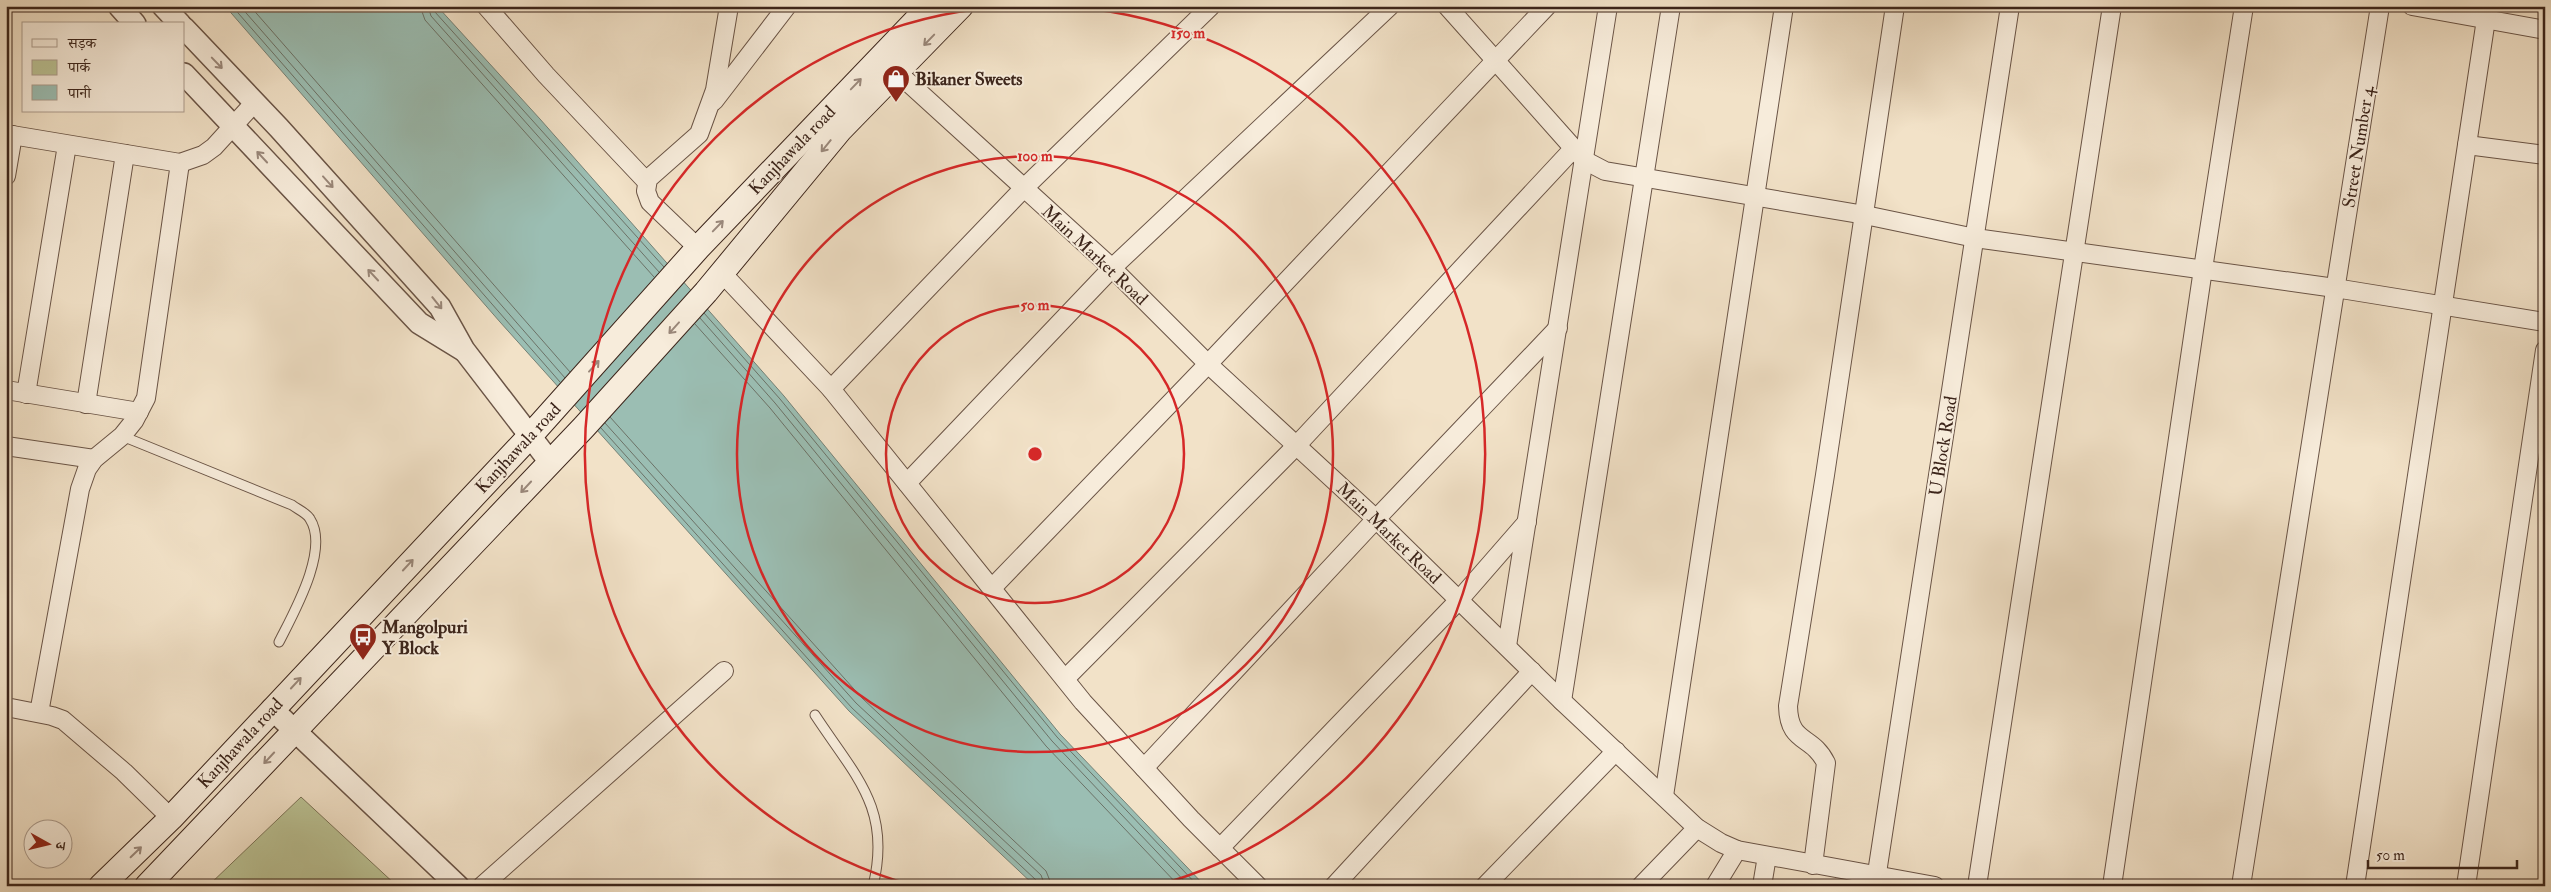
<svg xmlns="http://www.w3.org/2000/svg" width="2551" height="892" viewBox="0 0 2551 892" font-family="'IM FELL Double Pica','Noto Serif Devanagari',serif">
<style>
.green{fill:#bbc395;stroke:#7c7458}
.water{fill:#9bbeb3;stroke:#758176}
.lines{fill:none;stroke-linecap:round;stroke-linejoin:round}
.shore{stroke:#6c7267;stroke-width:1}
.service-casing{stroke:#6a5446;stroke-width:11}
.minor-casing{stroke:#6a5446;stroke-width:20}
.tertiary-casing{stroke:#6a5446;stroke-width:24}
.secondary-casing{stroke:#3c251b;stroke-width:26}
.service{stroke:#f7ecdb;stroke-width:9}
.minor{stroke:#f7ecdb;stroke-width:18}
.tertiary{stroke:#f7ecdb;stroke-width:21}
.secondary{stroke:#f7ecdb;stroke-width:24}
.oneway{stroke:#9a887b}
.ring{fill:none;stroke:#d62828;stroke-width:2.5}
.labels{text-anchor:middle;stroke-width:4;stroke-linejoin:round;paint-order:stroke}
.poi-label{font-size:18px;font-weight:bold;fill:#3c251b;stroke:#f7ecdb;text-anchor:start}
.street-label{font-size:18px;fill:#3c251b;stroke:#f7ecdb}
.centre{fill:#d62828;stroke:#f7ecdb;stroke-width:2.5}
.ring-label{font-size:15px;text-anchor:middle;font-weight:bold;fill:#d62828;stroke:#f7ecdb;stroke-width:4;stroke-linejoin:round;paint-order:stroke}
</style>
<rect width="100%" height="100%" fill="#f2e2c8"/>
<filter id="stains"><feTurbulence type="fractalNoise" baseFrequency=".004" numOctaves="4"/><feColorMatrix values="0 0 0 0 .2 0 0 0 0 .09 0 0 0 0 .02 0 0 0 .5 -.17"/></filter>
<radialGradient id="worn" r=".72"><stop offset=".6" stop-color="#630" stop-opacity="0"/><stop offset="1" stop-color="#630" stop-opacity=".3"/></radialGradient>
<path class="green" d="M301,797L397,886H208Z"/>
<path class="water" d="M225,6H437L540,119L784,396L1060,734L1205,886H1035L849,711L500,322Z"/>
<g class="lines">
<g class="shore">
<path d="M232,6L560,382"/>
<path d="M240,6L565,378"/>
<path d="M250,6L570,372"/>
<path d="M420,6L425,20L654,277"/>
<path d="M428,6L431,16L659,272"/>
<path d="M434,6L435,12L664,267"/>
<path d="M704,313L780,399L1057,737L1198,886"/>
<path d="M700,318L775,403L1052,741L1189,886"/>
<path d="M695,324L770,408L1046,746L1179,886"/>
<path d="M610,417L862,698L1046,871L1052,886"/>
<path d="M605,423L856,703L1041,875L1045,886"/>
<path d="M601,428L852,708L1036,880L1038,886"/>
</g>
<defs>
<g id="service">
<path d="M122,436L292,505C297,509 307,513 310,519C330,550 293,614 279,642"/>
<path d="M815,715C855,776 892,808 873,886"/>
</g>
<g id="minor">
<path d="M486,6L546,75L647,182"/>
<path d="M1447,6L1584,160L1605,171L1865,215L1975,238L2335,288L2545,322"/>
<path d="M2412,6L2545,30"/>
<path d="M888,64L1112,268L1208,364L1376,519L1562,701L1697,828L1721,843L1737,850L1935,886"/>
<path d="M714,101L787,6"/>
<path d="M6,134L180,163L203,155L214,147L255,102"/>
<path d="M2467,145L2545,155"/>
<path d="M6,176L13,135"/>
<path d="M698,248L650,202L646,191L648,179L699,134L715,90L729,6"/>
<path d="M722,273L831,389L1083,702L1191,819L1258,886"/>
<path d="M831,389L1023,189L1211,6"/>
<path d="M6,390L139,412"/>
<path d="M26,394L67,145"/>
<path d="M86,404L125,154"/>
<path d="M6,446L94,459"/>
<path d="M907,483L1112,268L1390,6"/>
<path d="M992,588L1208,364L1547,6"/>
<path d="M1507,646L1608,6"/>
<path d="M1065,679L1296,446L1573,149"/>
<path d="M1562,701L1671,6"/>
<path d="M6,707L52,716L63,720L124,772L171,818"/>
<path d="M39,713L80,489L87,469L94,459L122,436L134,421L146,398L180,163"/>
<path d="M1144,768L1376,519L1558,328"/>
<path d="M1664,796L1784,6"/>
<path d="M1220,848L1459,600L1527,522"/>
<path d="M1813,865L1826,763C1812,734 1789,745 1788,706L1825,475L1895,6"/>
<path d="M482,886L724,671"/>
<path d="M1334,886L1532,671"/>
<path d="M1485,886L1616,751"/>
<path d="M1641,886L1697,828"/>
<path d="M1715,886L1737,850"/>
<path d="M1762,886L1767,856"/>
<path d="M1875,886L2010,6"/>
<path d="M1977,886L2112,6"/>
<path d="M2112,886L2203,269L2244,6"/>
<path d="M2241,886L2380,6"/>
<path d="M2355,886L2488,6"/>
<path d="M2466,886L2545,350"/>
</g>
<g id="tertiary">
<path d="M119,6L135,24"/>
<path d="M163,6L180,24"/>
<path d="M184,28L279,128L440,307L464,350L550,462"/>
<path d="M184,74L419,323L463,350"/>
<path d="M272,709L458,886"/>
</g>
<g id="secondary">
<path d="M101,886L171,818L530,436L698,248L930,6"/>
<path d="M147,886L584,427L706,292L840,130L961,6"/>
</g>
</defs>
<use href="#service" class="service-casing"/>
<use href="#minor" class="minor-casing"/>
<use href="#tertiary" class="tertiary-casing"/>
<use href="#secondary" class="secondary-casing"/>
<use href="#service" class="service"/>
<use href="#minor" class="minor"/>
<use href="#tertiary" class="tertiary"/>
<use href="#secondary" class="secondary"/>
</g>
<defs><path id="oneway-shaft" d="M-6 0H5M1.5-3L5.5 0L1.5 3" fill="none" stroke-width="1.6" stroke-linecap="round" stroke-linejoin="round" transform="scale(1.25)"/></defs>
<g class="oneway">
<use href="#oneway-shaft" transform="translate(929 40) rotate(134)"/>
<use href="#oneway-shaft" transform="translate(217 63) rotate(46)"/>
<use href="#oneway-shaft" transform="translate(856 84) rotate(-46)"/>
<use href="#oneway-shaft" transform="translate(826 146) rotate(129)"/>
<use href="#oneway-shaft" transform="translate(262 157) rotate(-133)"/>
<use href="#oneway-shaft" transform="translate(328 182) rotate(48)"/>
<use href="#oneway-shaft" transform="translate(718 226) rotate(-46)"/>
<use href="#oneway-shaft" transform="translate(373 275) rotate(-133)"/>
<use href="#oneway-shaft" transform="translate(437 303) rotate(51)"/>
<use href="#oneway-shaft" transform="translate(674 328) rotate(132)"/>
<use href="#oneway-shaft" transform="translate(594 366) rotate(-48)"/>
<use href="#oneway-shaft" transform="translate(526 487) rotate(133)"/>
<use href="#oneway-shaft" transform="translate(408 565) rotate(-47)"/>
<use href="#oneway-shaft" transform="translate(296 683) rotate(-47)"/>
<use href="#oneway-shaft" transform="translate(269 758) rotate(133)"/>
<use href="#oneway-shaft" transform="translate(136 852) rotate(-44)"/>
</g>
<g class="ring">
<circle cx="1035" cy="454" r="149"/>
<circle cx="1035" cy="454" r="298"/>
<path d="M915 886A448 448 0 0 1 1019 6M1051 6A448 448 0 0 1 1155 886"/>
</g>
<defs>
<symbol id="shop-pin" viewBox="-11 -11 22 30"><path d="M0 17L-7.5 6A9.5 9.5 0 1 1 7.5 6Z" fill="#8f2418" stroke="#f7ecdb"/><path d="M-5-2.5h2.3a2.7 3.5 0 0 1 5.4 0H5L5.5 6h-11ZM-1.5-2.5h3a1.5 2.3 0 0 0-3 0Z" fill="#fff"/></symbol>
<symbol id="bus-pin" viewBox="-11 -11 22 30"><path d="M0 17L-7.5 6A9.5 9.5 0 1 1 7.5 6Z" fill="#8f2418" stroke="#f7ecdb"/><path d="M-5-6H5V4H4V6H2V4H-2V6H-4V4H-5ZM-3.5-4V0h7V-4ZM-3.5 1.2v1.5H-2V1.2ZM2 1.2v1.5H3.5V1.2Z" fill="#fff"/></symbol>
</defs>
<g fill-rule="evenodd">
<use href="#shop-pin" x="880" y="63" width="32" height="43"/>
<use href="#bus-pin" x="347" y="621" width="32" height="43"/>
</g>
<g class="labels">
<g class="poi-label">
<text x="915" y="85">Bikaner Sweets</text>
<text x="382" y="633">Mangolpuri<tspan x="382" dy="21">Y Block</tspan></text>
</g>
<g class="street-label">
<text transform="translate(2358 147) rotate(-81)" y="6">Street Number 4</text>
<text transform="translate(792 150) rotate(-46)" y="6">Kanjhawala road</text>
<text transform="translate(1095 255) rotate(43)" y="6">Main Market Road</text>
<text transform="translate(1943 446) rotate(-81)" y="6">U Block Road</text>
<text transform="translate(518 448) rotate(-47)" y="6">Kanjhawala road</text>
<text transform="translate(1389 533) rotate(44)" y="6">Main Market Road</text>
<text transform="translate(240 743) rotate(-47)" y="6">Kanjhawala road</text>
</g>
</g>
<circle cx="1035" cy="454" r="8" class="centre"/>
<g class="ring-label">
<text x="1188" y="38">150 m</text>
<text x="1035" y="161">100 m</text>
<text x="1035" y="310">50 m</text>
</g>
<rect width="2551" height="892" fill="none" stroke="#f2e2c8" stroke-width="25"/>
<rect x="8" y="8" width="2536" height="877" fill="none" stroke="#3c251b" stroke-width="2.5"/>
<rect x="12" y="12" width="2526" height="867" fill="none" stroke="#3c251b"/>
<rect x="22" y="22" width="162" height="90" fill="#f7ecdb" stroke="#ac9c8e"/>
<rect x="32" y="39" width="25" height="8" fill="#f7ecdb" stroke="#ac9c8e"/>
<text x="68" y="48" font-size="15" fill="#3c251b">सड़क</text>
<rect x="32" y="60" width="25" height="15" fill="#bbc395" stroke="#ac9c8e"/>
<text x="68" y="72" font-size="15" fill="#3c251b">पार्क</text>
<rect x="32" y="85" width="25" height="15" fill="#9bbeb3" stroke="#ac9c8e"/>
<text x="68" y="98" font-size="15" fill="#3c251b">पानी</text>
<g transform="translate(48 844) rotate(98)"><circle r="24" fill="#f7ecdb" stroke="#ac9c8e"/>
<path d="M0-4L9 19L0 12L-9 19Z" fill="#8f2418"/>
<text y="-8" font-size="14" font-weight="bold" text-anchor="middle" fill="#3c251b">उ</text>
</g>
<path d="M2368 860v8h149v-8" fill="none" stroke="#3c251b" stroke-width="2.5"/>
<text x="2376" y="860" font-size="15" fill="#3c251b" stroke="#f7ecdb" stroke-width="4" paint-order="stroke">50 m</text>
<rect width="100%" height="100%" filter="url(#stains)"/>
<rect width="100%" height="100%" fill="url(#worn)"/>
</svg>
